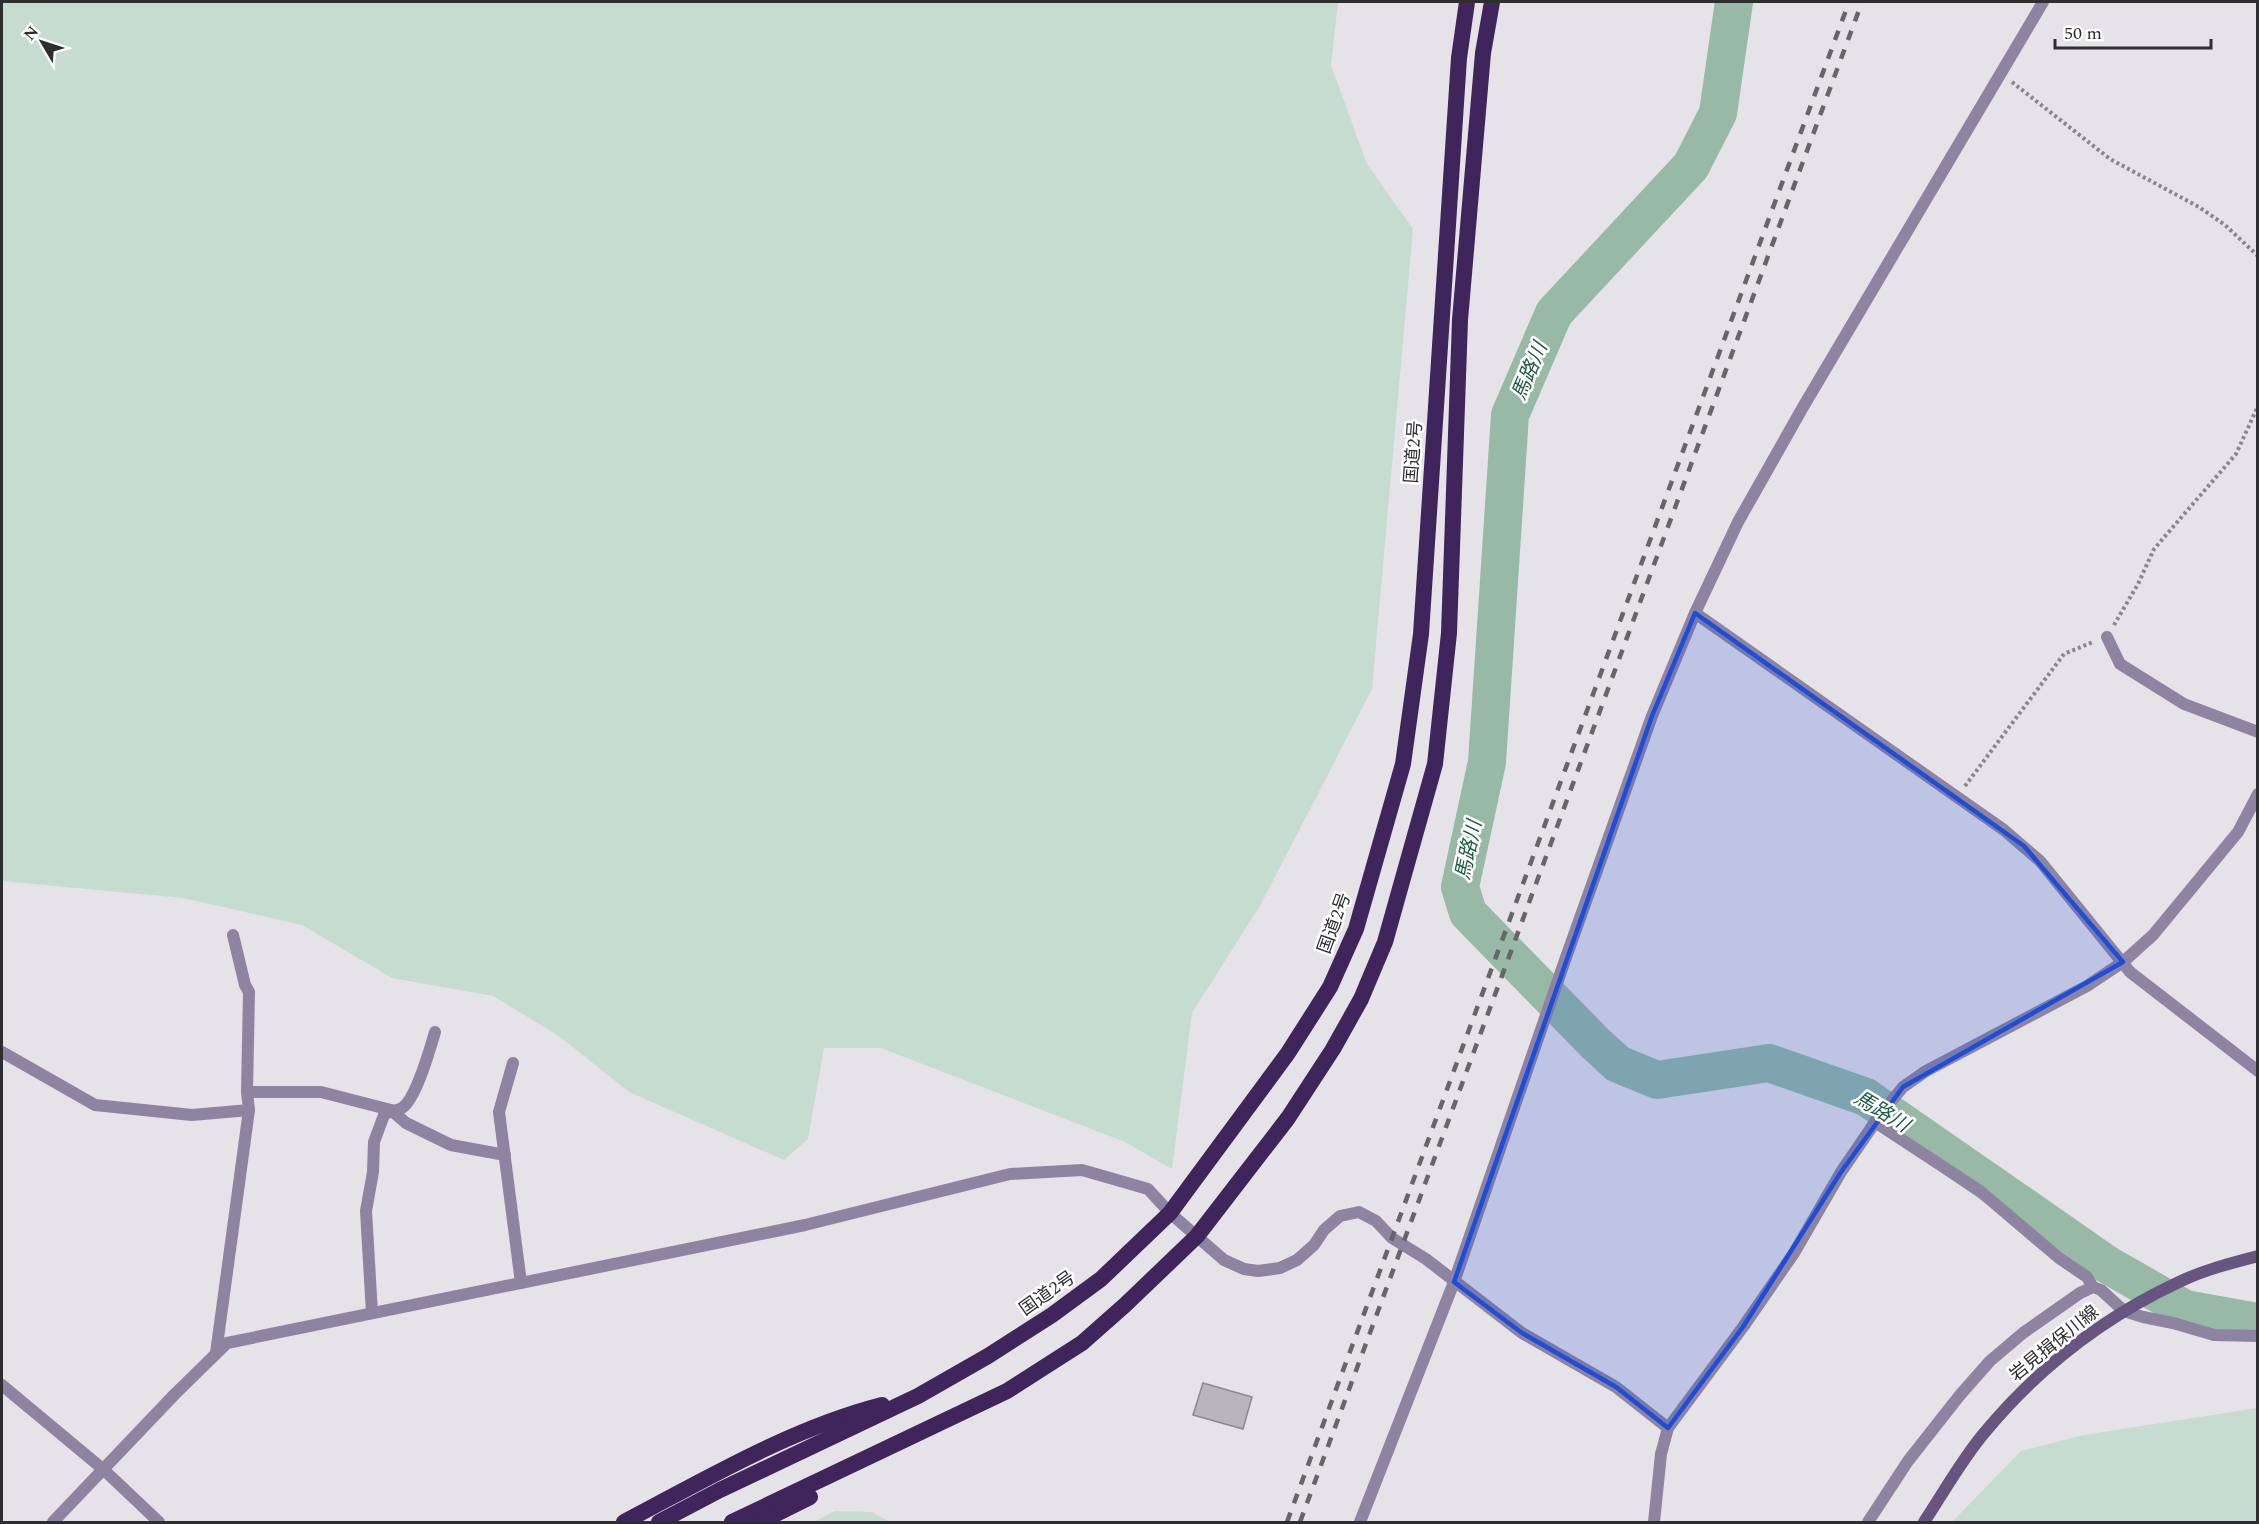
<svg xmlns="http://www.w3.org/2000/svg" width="2259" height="1524" viewBox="0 0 2259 1524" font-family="Spectral,'Noto Sans JP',serif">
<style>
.green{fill:#c7dcd0}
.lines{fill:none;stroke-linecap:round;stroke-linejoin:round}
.river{stroke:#97b9a6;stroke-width:38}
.building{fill:#b8b6bc;stroke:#8b898f;stroke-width:1.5}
.path{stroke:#88868a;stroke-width:4;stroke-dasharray:3 3;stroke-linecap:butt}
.minor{stroke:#8f83a2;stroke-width:12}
.tertiary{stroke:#8f83a2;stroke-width:12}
.secondary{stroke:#675580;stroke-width:12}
.trunk{stroke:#40255d;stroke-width:16}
.rail{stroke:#666568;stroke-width:4.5;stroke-dasharray:10 10;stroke-linecap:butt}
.marked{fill:#1d4ed8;fill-opacity:0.2;stroke:#1d4ed8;stroke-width:4.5;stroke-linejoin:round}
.labels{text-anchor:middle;stroke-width:5;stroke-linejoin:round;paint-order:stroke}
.street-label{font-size:18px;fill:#2e2e30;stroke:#fff}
.water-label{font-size:20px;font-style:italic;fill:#215b40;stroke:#fff}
</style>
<rect width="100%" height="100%" fill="#e5e2e8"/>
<g class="green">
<path d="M2,2H1338L1331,65L1367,164L1413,229L1372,689L1261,904L1192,1013L1172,1169L1125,1142L881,1048H824L808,1139L784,1160L629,1092L559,1036L493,996L392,978L302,925L183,898L2,881Z"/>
<path d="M2257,1408V1522H1952L2021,1451L2084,1435Z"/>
<path d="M835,1511L872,1512L890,1522H814Z"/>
</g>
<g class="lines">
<path class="river" d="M1734,2L1718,113L1691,166L1554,313L1510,415L1487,762L1460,887L1468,913L1595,1043L1618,1064L1657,1080L1769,1063L1866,1097L2108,1265L2185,1309L2258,1322"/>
</g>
<path class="building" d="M1203,1383L1252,1397L1243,1429L1193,1415Z"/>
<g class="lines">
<g class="path">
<path d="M2012,82L2110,159L2199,207L2225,225L2258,256"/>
<path d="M2114,625L2138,584L2154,549L2236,454L2258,406"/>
<path d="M1965,786L2064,654L2093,642"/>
</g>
<g class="minor">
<path d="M1695,613L2004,830L2040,861L2130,972L2258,1071"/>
<path d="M2107,637L2120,664L2184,704L2258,732"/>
<path d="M233,935L245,985L249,992L247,1092"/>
<path d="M2,1052L95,1105L192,1115L249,1110L247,1092H321L391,1110L406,1123L451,1145L505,1155"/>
<path d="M513,1063L499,1112L521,1283"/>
<path d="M1875,1122L1980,1191L2059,1258L2087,1277L2093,1287"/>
<path d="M372,1313L366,1211L373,1172L374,1142L384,1115C389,1111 396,1111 402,1108C416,1099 430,1049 435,1032"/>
<path d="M216,1353L249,1110"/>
<path d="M2,1385L104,1470L159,1522"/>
<path d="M1668,1428L1743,1327L1794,1253L1841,1172L1880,1115L1903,1087L1926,1071L2087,986L2123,962L2153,935L2238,832L2258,794"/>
<path d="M53,1522L174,1395L227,1343L805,1225L1010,1174L1082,1170L1148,1189L1170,1213L1224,1260L1244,1269L1258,1271L1280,1268L1297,1260L1314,1245L1324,1230L1340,1216L1359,1212L1376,1221L1392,1238L1426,1259L1522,1333L1616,1387L1668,1428L1661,1454L1654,1522"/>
<path d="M1868,1522L1908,1461L1960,1395L1990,1361L2023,1333L2080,1293L2093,1287L2101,1290L2124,1311L2143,1317L2173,1323L2214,1335L2258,1336"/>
</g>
<path class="tertiary" d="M1360,1522L1454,1282L1564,963L1652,716L1695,613L1738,522L1803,407L2043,2"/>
<path class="secondary" d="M1924,1522C1944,1492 1962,1459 1985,1432C2039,1367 2104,1317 2179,1282C2204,1270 2231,1263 2258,1256"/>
<g class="trunk">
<path d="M624,1522C706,1479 792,1428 882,1405"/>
<path d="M659,1522L720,1490L918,1396L988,1356L1052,1315L1101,1279L1170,1213L1288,1053L1330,987L1356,929L1403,764L1421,634L1459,58L1467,2"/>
<path d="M732,1522L1007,1391L1082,1343L1125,1305L1197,1236L1288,1118L1333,1049L1361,999L1385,942L1435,764L1449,633L1460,320L1483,53L1492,2"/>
<path d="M760,1522L810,1497"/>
</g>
<g class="rail">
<path d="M1287,1522L1849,2"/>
<path d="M1300,1522L1862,2"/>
</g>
</g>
<path class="marked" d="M1695,613L2024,846L2123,962L1903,1087L1841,1172L1743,1327L1668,1428L1616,1387L1522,1333L1454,1282L1652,716Z"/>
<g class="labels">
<g class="street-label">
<text transform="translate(1413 452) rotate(-86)" y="6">国道2号</text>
<text transform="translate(1334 923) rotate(-70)" y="6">国道2号</text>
<text transform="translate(1047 1293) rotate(-35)" y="6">国道2号</text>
<text transform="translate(2054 1343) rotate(-39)" y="6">岩見揖保川線</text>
</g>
<g class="water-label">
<text transform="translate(1529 371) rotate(-67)" y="7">馬路川</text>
<text transform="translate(1468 850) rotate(-78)" y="7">馬路川</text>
<text transform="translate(1882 1111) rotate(31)" y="7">馬路川</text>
</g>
</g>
<rect width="2259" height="1524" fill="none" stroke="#2e2e30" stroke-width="6"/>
<g transform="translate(42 42) rotate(309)" stroke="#ffffff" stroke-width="4.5" paint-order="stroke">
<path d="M0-4.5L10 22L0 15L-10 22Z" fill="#2e2e30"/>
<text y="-9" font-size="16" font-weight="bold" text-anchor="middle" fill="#2e2e30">N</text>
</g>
<path d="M2055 39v9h156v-9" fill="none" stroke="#2e2e30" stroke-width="3"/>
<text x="2064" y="39" font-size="18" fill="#2e2e30" stroke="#ffffff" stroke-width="4.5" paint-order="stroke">50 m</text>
</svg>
